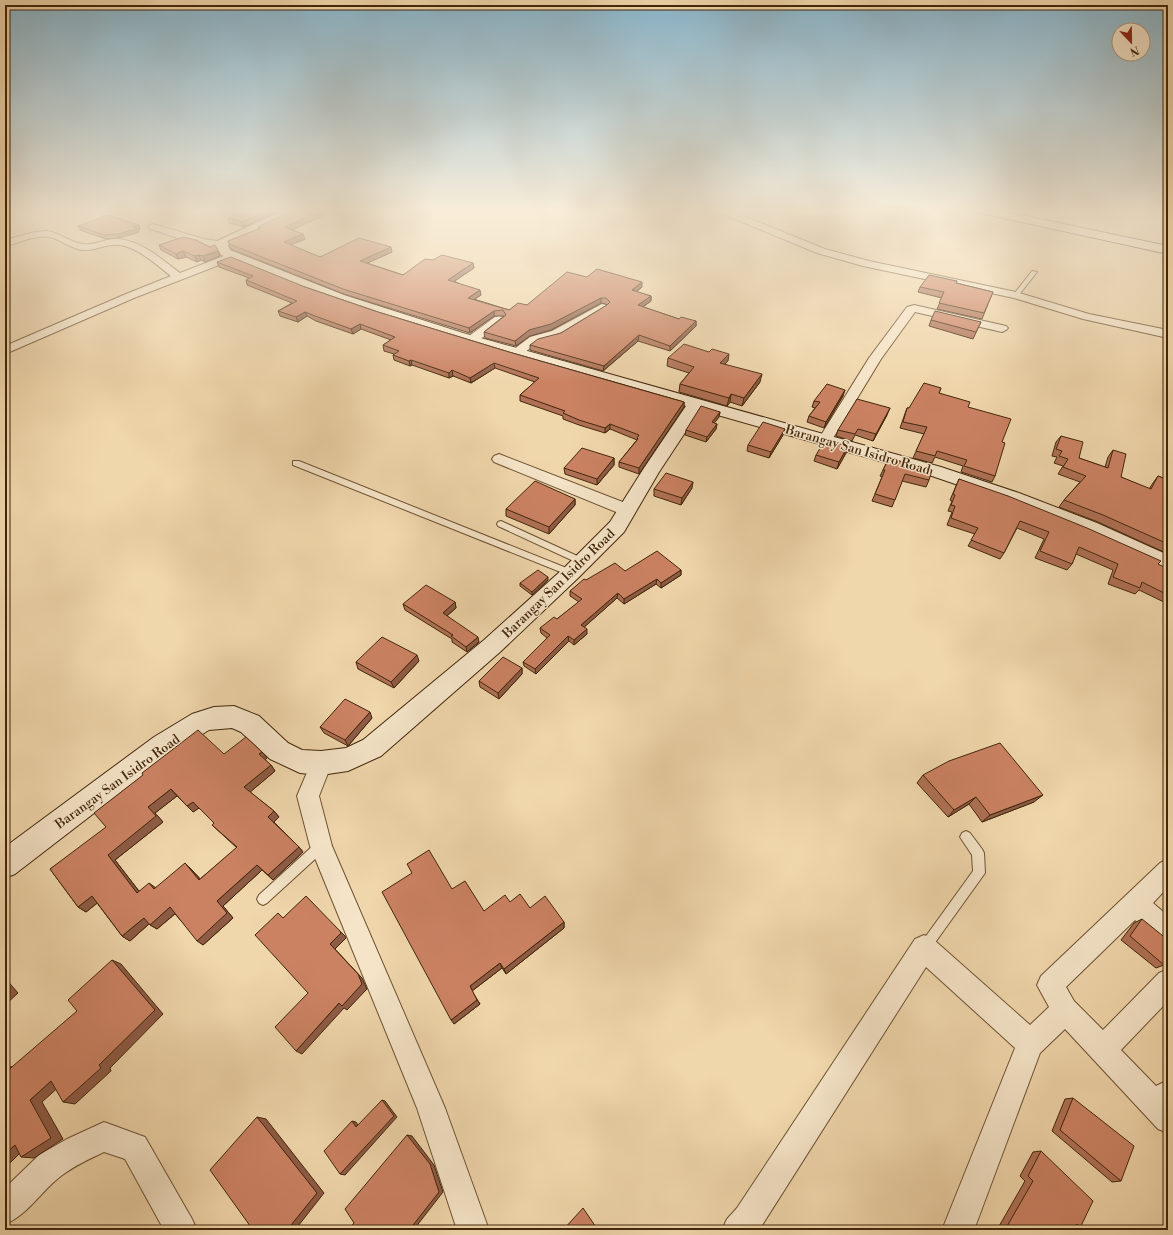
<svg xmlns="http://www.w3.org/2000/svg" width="1173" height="1235" viewBox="0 0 1173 1235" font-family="'Libre Bodoni',serif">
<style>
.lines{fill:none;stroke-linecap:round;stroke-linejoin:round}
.lane-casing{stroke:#6d5232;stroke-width:2}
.street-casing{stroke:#6d5232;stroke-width:2}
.secondary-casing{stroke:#41260a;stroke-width:2}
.lane{fill:#f5e4c8;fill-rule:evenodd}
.street{fill:#f5e4c8;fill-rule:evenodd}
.secondary{fill:#f5e4c8;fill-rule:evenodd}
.wall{fill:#af7055;stroke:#41260a;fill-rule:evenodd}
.shaded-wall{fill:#8e5b45;stroke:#41260a}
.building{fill:#cb8263;stroke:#41260a;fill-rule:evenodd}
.labels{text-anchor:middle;stroke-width:3;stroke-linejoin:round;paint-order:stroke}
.street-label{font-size:13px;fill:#41260a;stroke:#f5e4c8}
</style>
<rect width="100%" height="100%" fill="#f0d6ab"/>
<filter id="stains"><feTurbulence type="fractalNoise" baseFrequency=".005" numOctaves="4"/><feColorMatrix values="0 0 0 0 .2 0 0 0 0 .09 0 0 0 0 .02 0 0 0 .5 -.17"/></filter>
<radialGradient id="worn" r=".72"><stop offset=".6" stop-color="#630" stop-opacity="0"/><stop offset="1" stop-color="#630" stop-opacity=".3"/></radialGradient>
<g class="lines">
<defs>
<g id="lane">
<path d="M1032,271L1037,272L1018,296H1014V294Z"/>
<path d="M293,461H299L574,571L575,573L571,576L568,575L293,465Z"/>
<path d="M501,521L586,560L587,562L586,564H580L498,526L497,524L498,522Z"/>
<path d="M966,831L970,833L982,849L984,853L985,873L929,951L925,953L921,951L919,947L921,943L973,871L972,855L960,837L962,833Z"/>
<path d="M321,840L325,842L327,846L325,850L267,903L263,905L259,903L257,899L259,895L317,842Z"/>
</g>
<g id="street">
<path d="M716,210H729L825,249L869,261L1016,292L1089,314L1168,330V338L1083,319L1014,298L863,266L817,253L718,212Z"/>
<path d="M153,224L204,239L224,242L226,244C216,255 164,232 150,229L148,227L150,225Z"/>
<path d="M47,231C60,233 70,242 82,244C93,246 104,239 115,239C140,239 161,259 180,273L229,254H237L238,256L237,258L134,298L5,354V346L126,294L171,276C155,264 134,243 112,245C102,246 92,251 82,250C70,248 61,240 50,237C36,234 19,243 5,246V240L35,232Z"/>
<path d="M602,304L606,305L608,307L606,309L560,337L538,343L519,356H511L509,353L530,337L552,331Z"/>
<path d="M914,305L1006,326L1008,328L1006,330L1002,332L915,312L881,359L830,443L825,444L820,443L818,440L869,358L907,307Z"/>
<path d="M499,316L503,317L505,319L503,321L477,342H469L467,339L469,336L495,317Z"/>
<path d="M499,454L633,506L635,510L633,514L627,515L621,514L494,462L492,459L494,456Z"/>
<path d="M321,753L328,756L332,763L319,796L332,846L445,1108L489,1230H457L417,1108L310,846L297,796L314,756Z"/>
<path d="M1168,859V887L1153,903L1168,916V945L1159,942L1135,920L1066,987L1074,1001L1103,1030L1159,973L1168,969V1001L1121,1050L1156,1086L1168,1080V1133L1158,1129L1065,1029L1040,1053L974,1230H942L1015,1048L926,967L759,1230H722L727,1219L737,1208L915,939L924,935L933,939L1030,1025L1049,1007L1037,985L1041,976L1160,863Z"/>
<path d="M104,1122L145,1137L192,1219L197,1230H164L125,1159L104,1152C89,1159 74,1166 61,1176C41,1191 28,1215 5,1224V1188L39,1155L67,1139Z"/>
</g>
<g id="secondary">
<path d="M284,210H299L297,212L228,245L230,250L344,295L463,333L941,467L1019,493L1097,523L1168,555V571L1083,533L1005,501L929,475L700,410L659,472L624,532L578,578L500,652L381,756L348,771L321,775L300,773L270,759L241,732L232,728L209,730L172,753L15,874L5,878V847L154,737L192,714L214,707L234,706L259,716L288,743L302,750L321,751L346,748L363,740L484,640L564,568L610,522L644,468L686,406C569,373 451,341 336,301C297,287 259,271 221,255L215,244L217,241Z"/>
<path d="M975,210H997L1168,246V254L981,213Z"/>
</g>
</defs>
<use href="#lane" class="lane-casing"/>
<use href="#street" class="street-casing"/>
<use href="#secondary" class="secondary-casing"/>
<use href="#lane" class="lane"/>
<use href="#street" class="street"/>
<use href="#secondary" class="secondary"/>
</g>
<g class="wall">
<path d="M245,210H281L244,227L229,223L228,218Z"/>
<path d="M331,212L291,230L305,239L290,245L320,257L392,252L367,263L403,275L433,260L473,263L474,268L454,281L481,295L474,299L509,310L527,305L587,277L642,287L636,292L651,296V301L643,307L679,319L696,321V326L670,351L638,341L603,371L530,350V345L561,333L607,305L606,304L601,303L551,330L530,336L516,346L485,338L484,332L504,316H494L470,333L344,294L231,249L228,241L259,229L258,227Z"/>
<path d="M139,225L140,229L138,230L139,232L119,238L106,239L80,230L78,226Z"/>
<path d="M159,245L218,251L220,256L205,262L201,260L197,262L186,257L178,259L161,250Z"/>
<path d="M217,262L305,287L378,312L509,352L684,402V407L639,474L619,467V462L636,441L637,440L610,429L605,433L579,425L563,419V416L520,401V395L535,382L495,368L471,383L453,376L449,378L412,365L410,366L394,360L393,355L394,354L384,351L383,345L391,340L361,329L353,334L316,321L307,316L298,322L280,316L278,311L292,303L247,285L246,280L249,278L219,267Z"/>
<path d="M957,281L956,283L993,292L982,319L937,309L942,298L918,292L920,287Z"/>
<path d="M931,320L981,322L973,339L929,326Z"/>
<path d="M668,358L728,361L725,364L760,382L742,406L730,402L727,406L679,392L680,384L689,373L667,366Z"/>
<path d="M941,388L939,393L968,407L1002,442L995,476L992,482L961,472L963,466L935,457L932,463L913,458L924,434L900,428L907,408H909Z"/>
<path d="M843,396L824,428L807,422L809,416L815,408L812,407L814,401Z"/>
<path d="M720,412L719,417L714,423L717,424L716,429L706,442L685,435L686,430Z"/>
<path d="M887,415L873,441L855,435L852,441L836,436L838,430Z"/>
<path d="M785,429L783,435L769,458L747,451L748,445Z"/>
<path d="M1061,436L1079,458L1105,467L1108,457L1113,450L1121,477L1149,489L1153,483L1158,476L1168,480V551L1166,553L1098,522L1059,507L1064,500L1080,482L1058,474L1063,466L1054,463L1057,457L1052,456L1056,442Z"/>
<path d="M846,453L837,469L814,461L816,455Z"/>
<path d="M614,458V465L597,485L565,474L564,468Z"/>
<path d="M889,458L929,480L926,487L902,481L892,507L872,501L882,477L880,476Z"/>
<path d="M959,479L1168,569V604L1139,590L1135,594L1108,584L1113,570L1076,554L1072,564L1067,570L1035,558L1044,539L1017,528L1004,553L1000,559L968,546L975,534L947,525L952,512L948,511L952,501L950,500Z"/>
<path d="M692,488L681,505L654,496V489Z"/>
<path d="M575,499V505L549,534L506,516V509Z"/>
<path d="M681,570V575L661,588L656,584L624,604L617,598L584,627L587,634L574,645L569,641L536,674L524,666L523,662L547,638L541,633L540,628L557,619L579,602L570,596V591L586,580L625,571Z"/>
<path d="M548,580L532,595L520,586V583Z"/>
<path d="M455,602L456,608L447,616L479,642L467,652L452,642V639L405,610L403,604Z"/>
<path d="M419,661L394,688L358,669L356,662Z"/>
<path d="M522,668V674L499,699L480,687L479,681Z"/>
<path d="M372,718L348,746L324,733L320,727Z"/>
<path d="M224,754L267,758L265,760L271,765L275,771L250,792L274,811L279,817L274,822L299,847L303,852L273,880L262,870L223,906L233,918L203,945L175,914L157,929L149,924L130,941L122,936L97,903L86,912L78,907L50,869ZM177,796L193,812L199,808L214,823L212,825L237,848L200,879L191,869L155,888L139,891L115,860L163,822L155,813Z"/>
<path d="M923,775L1034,802L982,822L969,804L948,817L917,783Z"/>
<path d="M452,889L484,911L510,902L530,908L564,922V928L506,974L502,968L472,991L480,1004L454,1024Z"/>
<path d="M1142,919L1164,965L1156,968L1121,940L1134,923Z"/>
<path d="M1073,1098L1121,1181L1112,1182L1052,1131L1065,1099Z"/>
<path d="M1041,1151L1080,1228L1075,1227L1074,1230H1001L998,1228L1025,1181L1020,1176L1033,1152Z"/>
</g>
<g class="shaded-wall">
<path d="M269,210H281L244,227L242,222Z"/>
<path d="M323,210H330L331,212L287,232L285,227Z"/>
<path d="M139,225L140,229L138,230L139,232L119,238L118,234Z"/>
<path d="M303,234L305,239L285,247L284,242Z"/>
<path d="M391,247L392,252L361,266L360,261Z"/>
<path d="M183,251L186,257L178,259L176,254Z"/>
<path d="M218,251L220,256L205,262L203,256Z"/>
<path d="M199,255L201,260L197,262L195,256Z"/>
<path d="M473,263L474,268L449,285L448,280Z"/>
<path d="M642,282V287L632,295V290Z"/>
<path d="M480,290L481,295L469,303L468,298Z"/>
<path d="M651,296V301L638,310V305Z"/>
<path d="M601,298V303L551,330L530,336L516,346L515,341L529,330Z"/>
<path d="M494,311V316L470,333L469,328Z"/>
<path d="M305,312L307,316L298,322L296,317Z"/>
<path d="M696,321V326L670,351V346Z"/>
<path d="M360,324L361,329L353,334L351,329Z"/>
<path d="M639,335L638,341L603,371L604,366Z"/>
<path d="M729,354L728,361L719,370L720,363Z"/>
<path d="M411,360L412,365L410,366L409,361Z"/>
<path d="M494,363L495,368L471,383L470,378Z"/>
<path d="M452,370L453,376L449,378V373Z"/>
<path d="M762,374L760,382L742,406L744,398Z"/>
<path d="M845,390L843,396L824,428L826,422Z"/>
<path d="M731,394L730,402L727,406L729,398Z"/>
<path d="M684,402V407L639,474V468Z"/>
<path d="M890,408L887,415L873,441L876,434Z"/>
<path d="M720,412L719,417L711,427L712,422Z"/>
<path d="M610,424V429L605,433V428Z"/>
<path d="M717,424L716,429L706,442L707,437Z"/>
<path d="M785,429L783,435L769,458L771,452Z"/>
<path d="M848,446L846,453L837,469L839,462Z"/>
<path d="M614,458V465L597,485V479Z"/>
<path d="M693,482L692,488L681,505L682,498Z"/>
<path d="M575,499V505L549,534V527Z"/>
<path d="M681,570V575L661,588V583Z"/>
<path d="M548,577V580L532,595V592Z"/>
<path d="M657,579L656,584L624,604V599Z"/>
<path d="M618,593L617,598L581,630V625Z"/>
<path d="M455,602L456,608L444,618L443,613Z"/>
<path d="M587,629V634L574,645V640Z"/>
<path d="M568,636L569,641L536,674L535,669Z"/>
<path d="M478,637L479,642L467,652L466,647Z"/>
<path d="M417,655L419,661L394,688L391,682Z"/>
<path d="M522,668V674L499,699L498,693Z"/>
<path d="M370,712L372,718L348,746L345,740Z"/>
<path d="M262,752L267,758L264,761L259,754Z"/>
<path d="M271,765L275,771L249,793L244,787Z"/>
<path d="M171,789L177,796L155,813L163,822L115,860L144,898L137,893L108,855L148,807Z"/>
<path d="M1043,795L1034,802L982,822L990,815Z"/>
<path d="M976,797L969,804L948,817L954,810Z"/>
<path d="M193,802L199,808L193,812L187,806Z"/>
<path d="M274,811L279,817L273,823L268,817Z"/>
<path d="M299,847L303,852L273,880L268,875Z"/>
<path d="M185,863L191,869L206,885L199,880Z"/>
<path d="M257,865L262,870L223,906L233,918L203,945L197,941L217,901Z"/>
<path d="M149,883L156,888L154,889Z"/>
<path d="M92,896L100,901L86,912L78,907Z"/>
<path d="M170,907L177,912L157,929L150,925Z"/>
<path d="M144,918L151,922L130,941L122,936Z"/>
<path d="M564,922V928L506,974L504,969Z"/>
<path d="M340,931L345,936L346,938L335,949L362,978L367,989L347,1010L344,1008L302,1054L296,1051L339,1003L330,944Z"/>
<path d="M112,960L121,964L163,1014L110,1068L111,1071L75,1104L63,1102L99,1065Z"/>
<path d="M500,963L502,968L472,991L470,986Z"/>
<path d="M5,978L18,993L5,1005Z"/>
<path d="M477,1000L480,1004L454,1024L451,1020Z"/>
<path d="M5,1066L13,1067L6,1072L5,1070Z"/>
<path d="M51,1081L62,1084L42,1102L63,1139L34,1158L21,1157L30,1100Z"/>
<path d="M382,1100L385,1101L397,1117L345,1175L340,1174Z"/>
<path d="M257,1117L266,1119L324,1193L295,1230H287Z"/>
<path d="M352,1121L356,1122L360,1128L356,1127Z"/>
<path d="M407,1135L412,1136L434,1165L443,1192L415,1228L416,1230H411L410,1229Z"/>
<path d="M15,1145L27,1146L5,1168V1154Z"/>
</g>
<g class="building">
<path d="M245,210H269L242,222L228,218Z"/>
<path d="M294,210H323L285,227L303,234L284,242L320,257L359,238L391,247L360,261L403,275L425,259L433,260L442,255L473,263L448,280L480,290L468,298L509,310L518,303L527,305L567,272L587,277L597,269L642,282L632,290L651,296L638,305L679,319L681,317L696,321L670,346L639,335L604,366L530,345L538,339L561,333L607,305L610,302L606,298H601L551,324L529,330L515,341L484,332L506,315L503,310L494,311L469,328L343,289L229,244L228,241L261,228L258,227Z"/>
<path d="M108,215L139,225L133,227L137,229L118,234L104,235L78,226Z"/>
<path d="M183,237L196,240L210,247L215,245L218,251L203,256L199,255L195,256L183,251L176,254L159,245Z"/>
<path d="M231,257L305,287L378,312L509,352L684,402L639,468L619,462L638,439L637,438L639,435L610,424L605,428L579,420L563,413L565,411L520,395L539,378L494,363L470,378L452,370L449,373L411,360L409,361L393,355L399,351L383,345L395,337L360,324L351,329L315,316L305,312L296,317L278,311L297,301L246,280L253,276L217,262Z"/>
<path d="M929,275L957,281L956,283L993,292L984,313L939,303L944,292L920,287Z"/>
<path d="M935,311L981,322L976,332L931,320Z"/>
<path d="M684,344L709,352L712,349L729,354L720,363L762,374L744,398L731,394L729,398L680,384L694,367L668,358Z"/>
<path d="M924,383L941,388L939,393L970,402L968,407L1011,419L1002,442L1005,443L995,476L964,466L967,460L937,451L935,456L916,451L927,427L903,422L907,408H909Z"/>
<path d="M827,384L845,390L826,422L809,416L820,402L814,401Z"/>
<path d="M857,399L890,408L876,434L858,429L855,434L838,430Z"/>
<path d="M701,406L720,412L712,422L717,424L707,437L686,430Z"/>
<path d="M763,422L785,429L771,452L748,445Z"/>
<path d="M1061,436L1083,442L1079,458L1108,468L1113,450L1126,454L1121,477L1151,489L1158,476L1168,480V544L1103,515L1064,500L1086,476L1063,467L1068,459L1059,456L1062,451L1056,449Z"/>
<path d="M825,440L848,446L839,462L816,455Z"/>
<path d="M582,448L614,458L597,479L564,468Z"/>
<path d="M889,458L932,470L929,480L905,474L895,500L875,494L885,470H883Z"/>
<path d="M666,473L693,482L682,498L654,489Z"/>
<path d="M959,479L1008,496L1087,528L1161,561L1158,564L1168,569V595L1142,582L1140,588L1113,577L1118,564L1079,547L1072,564L1040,551L1049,532L1020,521L1004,553L971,540L978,528L951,518L955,506L951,505L955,495L953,494Z"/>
<path d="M535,481L575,499L549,527L506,509Z"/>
<path d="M657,551L681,570L661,583L657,579L624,599L618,593L581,625L587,629L574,640L568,636L535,669L523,662L550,635L540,628L554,617L557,619L582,599L570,591L584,579L586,580L615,563L625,571Z"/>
<path d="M538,570L548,577L532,592L520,583Z"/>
<path d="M426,585L455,602L443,613L478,637L466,647L451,636L453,635L403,604Z"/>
<path d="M382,637L417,655L391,682L356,662Z"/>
<path d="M503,657L522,668L498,693L479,681Z"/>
<path d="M345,699L370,712L345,740L320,727Z"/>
<path d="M198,730L224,754L246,737L262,752L259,754L271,765L244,787L274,811L268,817L299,847L268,875L257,865L217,901L227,913L197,941L170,907L150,925L144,918L122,936L92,896L78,907L50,869L106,827L94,813L143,775L142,773ZM171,789L187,806L193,802L214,823L212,825L237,847L199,880L185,863L154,889L149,883L137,893L108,855L156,816L148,807Z"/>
<path d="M1000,743L1043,795L990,815L976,797L954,810L923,775L949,761Z"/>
<path d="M429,850L452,889L465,881L484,911L505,895L510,902L520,894L530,908L545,896L564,922L504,969L500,963L470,986L477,1000L451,1020L382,892L412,873L407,864Z"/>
<path d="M306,896L340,931L341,933L330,944L358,974L362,984L342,1006L339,1003L296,1051L275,1027L308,993L255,935L278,913L283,918Z"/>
<path d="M1142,919L1168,940V959L1164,965L1130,936Z"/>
<path d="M112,960L155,1010L99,1065L101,1068L63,1102L51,1081L30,1100L51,1138L21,1157L15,1145L5,1154V1070L6,1072L77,1011L68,1000Z"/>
<path d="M5,985L9,990L5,993Z"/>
<path d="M1073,1098L1134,1146L1121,1181L1060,1130Z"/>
<path d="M382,1100L394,1116L340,1174L324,1151L352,1121L356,1127Z"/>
<path d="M257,1117L317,1193L287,1230H253L210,1170Z"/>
<path d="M407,1135L430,1164L439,1192L410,1229L411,1230H348L354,1223L345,1209Z"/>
<path d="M1041,1151L1093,1201L1080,1228L1077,1224L1074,1230H1008L1006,1228L1033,1181L1028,1176Z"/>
<path d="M583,1208L598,1230H563Z"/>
</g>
<linearGradient id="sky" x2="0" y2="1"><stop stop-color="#89b6cd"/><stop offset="0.55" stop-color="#f8edd9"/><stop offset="1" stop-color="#f8edd9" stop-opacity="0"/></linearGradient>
<rect width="1173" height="383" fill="url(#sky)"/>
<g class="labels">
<g class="street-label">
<text transform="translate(858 449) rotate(16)" y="5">Barangay San Isidro Road</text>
<text transform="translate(558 583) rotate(-44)" y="5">Barangay San Isidro Road</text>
<text transform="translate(117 781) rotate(-36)" y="5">Barangay San Isidro Road</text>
</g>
</g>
<rect width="1173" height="1235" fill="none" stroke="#f0d6ab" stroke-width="20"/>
<rect x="6" y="6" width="1161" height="1223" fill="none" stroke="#41260a" stroke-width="2"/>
<rect x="10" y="10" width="1153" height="1215" fill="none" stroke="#41260a"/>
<g transform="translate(1131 42) rotate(158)"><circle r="19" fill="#f5e4c8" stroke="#ad987c"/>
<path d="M0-3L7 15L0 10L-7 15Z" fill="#8f2418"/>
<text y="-6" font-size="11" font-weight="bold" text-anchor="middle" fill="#41260a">N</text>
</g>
<rect width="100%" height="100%" filter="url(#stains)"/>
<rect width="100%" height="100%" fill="url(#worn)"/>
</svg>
